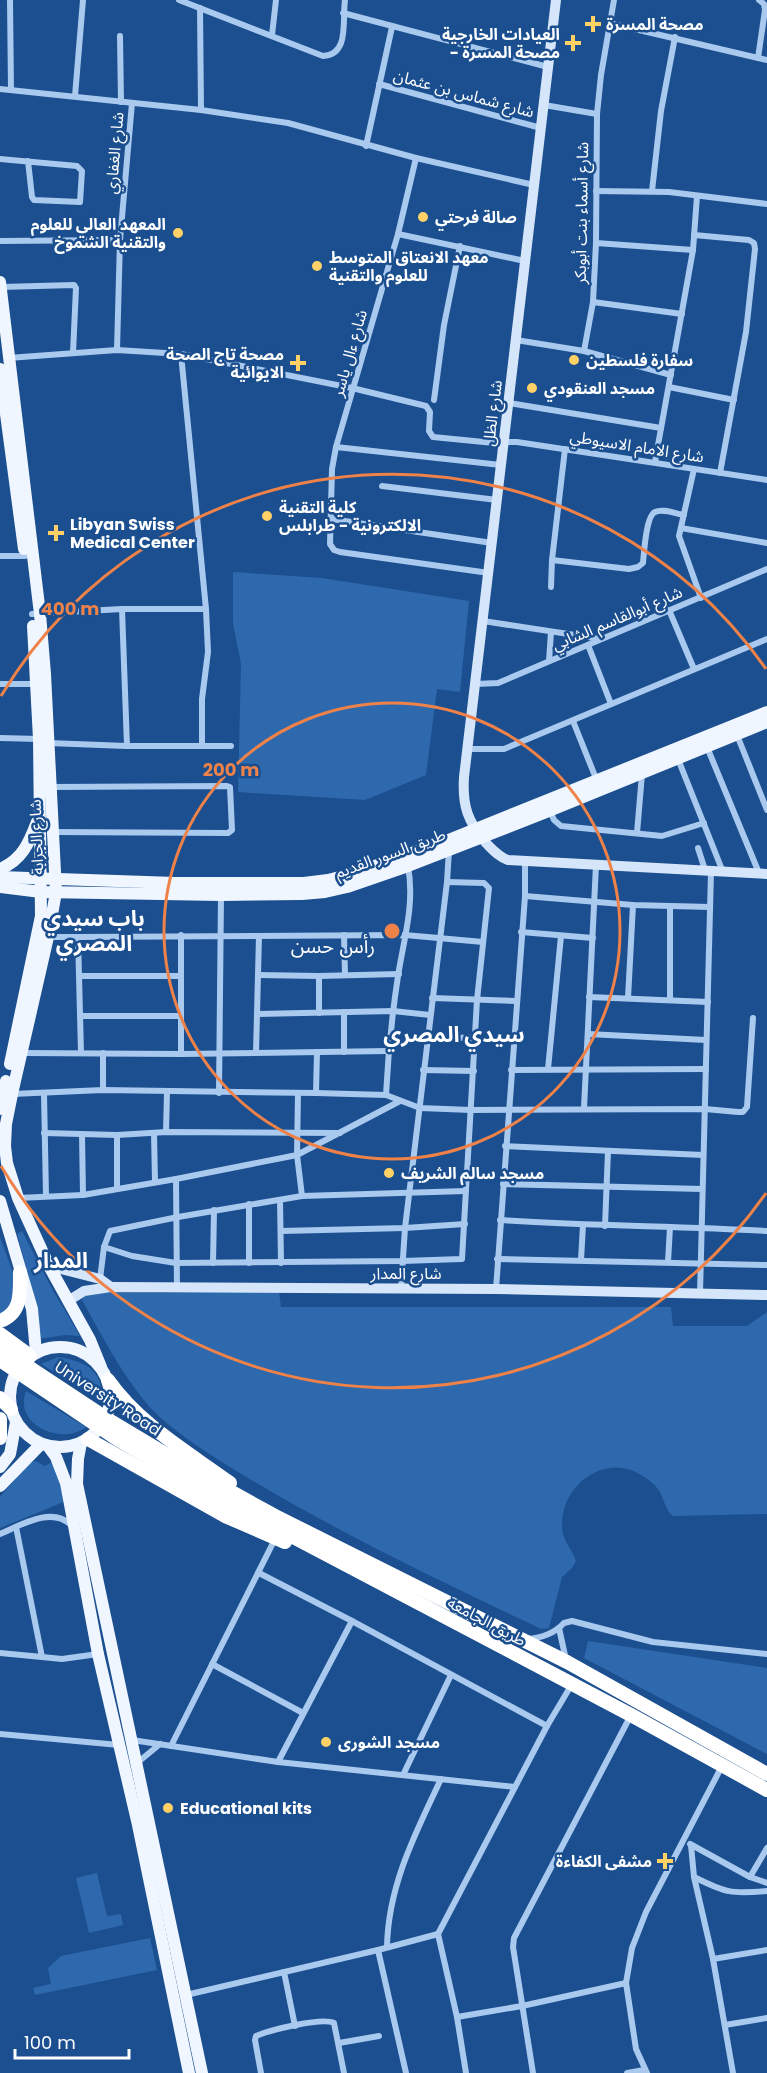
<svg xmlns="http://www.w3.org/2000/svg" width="767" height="2073" viewBox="0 0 767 2073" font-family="Poppins,'Noto Sans Arabic',sans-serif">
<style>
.green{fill:#2e69ad}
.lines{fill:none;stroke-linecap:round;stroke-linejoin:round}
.street{stroke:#a9c9ee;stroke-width:6}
.secondary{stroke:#d6e6fa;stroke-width:10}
.primary{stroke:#f0f6ff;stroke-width:12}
.highway{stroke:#fff;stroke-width:14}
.highway-bridge{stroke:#fff;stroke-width:14}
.ring{fill:none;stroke:#ee8249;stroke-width:3}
.poi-dot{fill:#ffd166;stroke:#1b4f8f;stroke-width:2}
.labels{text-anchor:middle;stroke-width:5;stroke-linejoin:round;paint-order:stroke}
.poi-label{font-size:16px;font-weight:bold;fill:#fff;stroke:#1b4f8f;text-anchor:start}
.street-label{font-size:16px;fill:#fff;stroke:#1b4f8f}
.quarter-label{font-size:20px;fill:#fff;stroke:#1b4f8f}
.district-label{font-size:22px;font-weight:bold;fill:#fff;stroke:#1b4f8f}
.centre{fill:#ee8249;stroke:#1b4f8f;stroke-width:3}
.ring-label{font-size:18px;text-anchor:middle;font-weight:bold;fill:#ee8249;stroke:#1b4f8f;stroke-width:5;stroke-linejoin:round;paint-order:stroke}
</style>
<rect width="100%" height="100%" fill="#1b4f8f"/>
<g class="green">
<path d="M233,572L322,578L469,601L460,692L437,689L426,775L365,800L238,792L241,664L233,623Z"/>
<path d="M22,1231L52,1289L80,1336L65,1335L39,1339V1314L17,1234Z"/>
<path d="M0,1237L18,1286V1304L0,1318Z"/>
<path d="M279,1292L281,1307H671L673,1326H747L767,1312V1514L673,1516C665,1511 664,1497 658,1489C655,1485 649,1480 644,1477C608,1451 563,1483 562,1523C561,1540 572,1548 576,1561L572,1568L562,1577L549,1628L541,1629C438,1580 335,1531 238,1472C212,1456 166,1427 147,1404C121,1373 102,1336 82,1300L85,1294L92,1293Z"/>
<path d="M58,1357C85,1361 105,1371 101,1401L41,1364Z"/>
<path d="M26,1391L86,1427C62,1446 13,1425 26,1391Z"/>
<path d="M36,1461L45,1466L53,1461L66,1501L0,1528V1497L29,1463Z"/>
<path d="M588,1641L767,1668V1754L584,1658Z"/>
<path d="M97,1873L107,1916L121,1914L123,1925L89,1933L76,1878Z"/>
<path d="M150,1938L157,1970L35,1995L33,1988L51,1984L48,1968L61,1956Z"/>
</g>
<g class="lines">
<g class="street">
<path d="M10,0L11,90"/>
<path d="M179,0L323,56C350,55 342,20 345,0"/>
<path d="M200,8L201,110"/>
<path d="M343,13L548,67"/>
<path d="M609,23L767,60"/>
<path d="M272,35L276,0"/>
<path d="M120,36L121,102"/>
<path d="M758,58L765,10L764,4L759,0"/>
<path d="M379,84L541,128"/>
<path d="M0,89L201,110L288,123L416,158L534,185"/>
<path d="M75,96L83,0"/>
<path d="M544,105L597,114"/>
<path d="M366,146L392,27"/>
<path d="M416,158L398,234L336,447L332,469L330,544L334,550L340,552L489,573"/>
<path d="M0,159L77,166L82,171L80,202L34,200L32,197L28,161"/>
<path d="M596,191L669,192L767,204"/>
<path d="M652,191L661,111L675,37"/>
<path d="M398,234L525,261"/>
<path d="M694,235L749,240L754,243L755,249L746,332L720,473"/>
<path d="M0,241L120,240"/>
<path d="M596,243L693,250"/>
<path d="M1,287L74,285L76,288L73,353"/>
<path d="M593,302L682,314"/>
<path d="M516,340L584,351L671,375"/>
<path d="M117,350L120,240L132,103"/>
<path d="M584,351L593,302L596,243L597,114L601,75L614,0"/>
<path d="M8,358L117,350L181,354L352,388L426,406L430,412L429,431L433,437L504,444L507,442H517L767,480"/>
<path d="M669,387L734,400"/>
<path d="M434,400L444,325L460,246"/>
<path d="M509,403L661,428"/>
<path d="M336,447L501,465"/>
<path d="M655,462L693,250L697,196"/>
<path d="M694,469L679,536L701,598"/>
<path d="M382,486L497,500"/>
<path d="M331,519L492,543"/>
<path d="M681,528L767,543"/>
<path d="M0,556H25"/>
<path d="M552,560L629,569L638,567L643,563C644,553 646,516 655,512C663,508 676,514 684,515"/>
<path d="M551,587L552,560L565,449"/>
<path d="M122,609L127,746"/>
<path d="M669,610L694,669"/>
<path d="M32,614L122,609H206L181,354"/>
<path d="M483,621L601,639"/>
<path d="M588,645L611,704"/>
<path d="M549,661L551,632"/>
<path d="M0,684H37"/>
<path d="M476,684L498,683L767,569"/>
<path d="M573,721L597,781"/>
<path d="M737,735L767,810"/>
<path d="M0,738L38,739"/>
<path d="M48,743L127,746H231"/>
<path d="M202,746V699L208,652L206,609"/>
<path d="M707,747L759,873"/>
<path d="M468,749H504L767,639"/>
<path d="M678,759L723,872"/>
<path d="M51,787L227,786L230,787L232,830L228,833L52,832"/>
<path d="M550,811L554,820L561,826L662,836L704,823"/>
<path d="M637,833L642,774"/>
<path d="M698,848L705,870"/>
<path d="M525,896L633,905L710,907"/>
<path d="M521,932L593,938"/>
<path d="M181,935V1054"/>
<path d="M344,935L345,975"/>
<path d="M48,937H78"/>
<path d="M258,975L319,976L399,974"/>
<path d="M80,976H181"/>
<path d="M319,976V1013"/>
<path d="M589,997L708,1002"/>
<path d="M432,998L516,1001"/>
<path d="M628,998L633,905"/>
<path d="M670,1000V906"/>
<path d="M344,1012V1052"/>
<path d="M258,1014L393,1011L430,1015"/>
<path d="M80,1016H181"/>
<path d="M588,1034L706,1040"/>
<path d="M427,1037L475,1038"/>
<path d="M22,1053L181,1054L388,1051"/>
<path d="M81,1053L78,937L405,935L483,942"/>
<path d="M103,1053V1090"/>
<path d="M256,1053L259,936"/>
<path d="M548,1069L561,936"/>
<path d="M423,1070L474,1071"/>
<path d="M511,1070L706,1069"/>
<path d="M219,1093L221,895"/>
<path d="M298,1093L297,1155L302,1196"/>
<path d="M316,1093L317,1052"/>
<path d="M12,1094L103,1090L316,1093L386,1095L420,1108L471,1110L705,1109L738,1112H743L747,1107L753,1018"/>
<path d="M44,1094L46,1196"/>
<path d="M386,1095C388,1055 392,1015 398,976C404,938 415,904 408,866"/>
<path d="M584,1108L596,865"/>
<path d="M166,1132L167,1092"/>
<path d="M44,1133L117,1135L166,1132L340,1133"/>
<path d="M154,1133L155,1182"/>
<path d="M82,1134L83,1195"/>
<path d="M117,1135V1189"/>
<path d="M505,1146L703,1155"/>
<path d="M176,1179L177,1288"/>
<path d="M503,1184L702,1189"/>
<path d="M18,1198L83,1195L176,1179L297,1155L400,1101"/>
<path d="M280,1200L281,1263"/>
<path d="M500,1220C589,1226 678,1226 767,1231"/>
<path d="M605,1226L608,1151"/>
<path d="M281,1231L405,1228L465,1224"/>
<path d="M104,1247L132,1256L176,1263L402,1261L462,1259L477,1000L489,888L484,883L447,882"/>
<path d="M497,1259L767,1265"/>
<path d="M581,1260L583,1225"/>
<path d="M668,1262L670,1227"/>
<path d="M213,1263L214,1210"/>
<path d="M249,1263V1204"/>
<path d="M100,1279L104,1247L110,1231L178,1217L302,1196L466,1191"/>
<path d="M401,1288L405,1228L447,882L449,850"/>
<path d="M496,1289L525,896V861"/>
<path d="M700,1293L711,872"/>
<path d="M0,1534C21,1525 52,1506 71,1525"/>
<path d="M259,1573L352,1621L547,1726"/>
<path d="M559,1628L566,1660"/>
<path d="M527,1639C541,1638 554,1634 564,1623L572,1621L653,1642L767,1654"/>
<path d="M0,1653L42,1657L16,1527"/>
<path d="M42,1657L62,1659L98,1654"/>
<path d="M212,1664L303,1713"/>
<path d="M0,1734L119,1745"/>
<path d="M132,1740L278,1762L515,1787"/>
<path d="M171,1746L275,1539"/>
<path d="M278,1762L352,1621"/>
<path d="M137,1763L160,1744"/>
<path d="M403,1775L451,1675"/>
<path d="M690,1844L750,1877L767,1883"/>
<path d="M691,1845L694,1877L713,1959L733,2073"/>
<path d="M694,1877C726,1893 731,1894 767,1891"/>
<path d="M750,1877L767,1848"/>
<path d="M387,1947C388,1886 415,1834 441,1779"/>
<path d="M378,1950L406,2073"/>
<path d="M713,1959L767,1950"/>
<path d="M284,1972L295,2026"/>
<path d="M186,1995L378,1950L438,1934"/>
<path d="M457,2017L522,2006L626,1983"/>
<path d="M725,2025L767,2018"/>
<path d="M339,2043L379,2036"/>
<path d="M261,2073L255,2040L256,2036C270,2030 322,2017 334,2023L344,2073"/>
<path d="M466,2073L457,2017L438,1934L547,1726L572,1684"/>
<path d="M533,2073L513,1947L514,1938L631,1715"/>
<path d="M627,2073L644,2070"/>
<path d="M647,2073L636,2049L626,1983L632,1948L646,1912L722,1766"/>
</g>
<g class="secondary">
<path d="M556,0L464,777C462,806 468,822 486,843C493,850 499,857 508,860L767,874"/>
<path d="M49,1266L100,1279L111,1287"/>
<path d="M68,1301L84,1291L111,1287L496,1289L767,1295"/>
</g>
<g class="primary">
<path d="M0,282L40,614L45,674L56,892L48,937L12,1094L6,1124L5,1146L7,1163L18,1198L49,1266L90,1340L101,1367"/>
<path d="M0,369L24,549"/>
<path d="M0,869C22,860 29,843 37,822"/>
<path d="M0,877L175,883H304L328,880L355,873L446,841L767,712"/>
<path d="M0,887L41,892L221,895L302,894L325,892L347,887L408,866L549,811L767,722"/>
<path d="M10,1064L41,916L39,739L33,626"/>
<path d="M0,1109L6,1081"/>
<path d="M0,1201L32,1309L36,1352"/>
<circle cx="60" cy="1397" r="50"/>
<path d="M81,1443L78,1459L77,1484L202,2073"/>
<path d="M48,1446L56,1457L66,1483L98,1654L138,1825L189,2073"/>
<path d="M0,1467L10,1454L16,1422"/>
<path d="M0,1486L41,1444"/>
</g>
<g class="highway">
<path d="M0,1321C22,1313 20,1293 20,1272"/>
<path d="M0,1334L30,1356"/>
<path d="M108,1380C140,1425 186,1451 230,1483"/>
<path d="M0,1398L11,1409"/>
<path d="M0,1419V1438"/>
<path d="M88,1439L225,1516L285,1542"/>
<path d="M199,1474L275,1516L567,1662L767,1774"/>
<path d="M191,1483L631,1715L767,1790"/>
</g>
<g class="highway-bridge">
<path d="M0,1348L112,1422L199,1474"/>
<path d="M0,1360L117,1439L191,1483"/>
</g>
</g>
<g class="ring">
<circle cx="392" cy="931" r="228"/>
<path d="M766 1193A456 456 0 0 1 1 1166M1 696A456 456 0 0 1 766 669"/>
</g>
<g class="poi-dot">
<path d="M590 15h6v6h6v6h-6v6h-6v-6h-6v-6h6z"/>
<path d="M570 34h6v6h6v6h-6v6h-6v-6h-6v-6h6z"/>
<circle cx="423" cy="217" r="6"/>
<circle cx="178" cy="233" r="6"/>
<circle cx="317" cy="266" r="6"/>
<circle cx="574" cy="360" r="6"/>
<path d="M295 354h6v6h6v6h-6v6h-6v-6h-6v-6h6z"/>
<circle cx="532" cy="388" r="6"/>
<circle cx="267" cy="516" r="6"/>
<path d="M53 524h6v6h6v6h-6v6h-6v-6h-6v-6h6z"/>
<circle cx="389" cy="1173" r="6"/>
<circle cx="326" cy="1742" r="6"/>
<circle cx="168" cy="1808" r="6"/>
<path d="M662 1852h6v6h6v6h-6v6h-6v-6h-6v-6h6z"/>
</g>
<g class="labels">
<g class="poi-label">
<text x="606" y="30">مصحة المسرة</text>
<text x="560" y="40" text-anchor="end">العيادات الخارجية<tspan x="560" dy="18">- مصحة المسرة</tspan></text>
<text x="435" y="223">صالة فرحتي</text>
<text x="166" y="230" text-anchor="end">المعهد العالي للعلوم<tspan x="166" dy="18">والتقنية الشموخ</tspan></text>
<text x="329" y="263">معهد الانعتاق المتوسط<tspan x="329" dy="18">للعلوم والتقنية</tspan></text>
<text x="284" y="360" text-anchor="end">مصحة تاج الصحة<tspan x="284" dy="18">الايوائية</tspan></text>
<text x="586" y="366">سفارة فلسطين</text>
<text x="544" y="394">مسجد العنقودي</text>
<text x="279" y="513">كلية التقنية<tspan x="279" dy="18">الالكترونية - طرابلس</tspan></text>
<text x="70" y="530">Libyan Swiss<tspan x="70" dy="18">Medical Center</tspan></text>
<text x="401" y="1179">مسجد سالم الشريف</text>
<text x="338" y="1748">مسجد الشورى</text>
<text x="180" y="1814">Educational kits</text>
<text x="652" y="1867" text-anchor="end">مشفى الكفاءة</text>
</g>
<g class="street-label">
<text transform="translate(464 93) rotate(15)" y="6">شارع شماس بن عثمان</text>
<text transform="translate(114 153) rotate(-85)" y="6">شارع الغفاري</text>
<text transform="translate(581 213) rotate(-89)" y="6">شارع أسماء بنت أبوبكر</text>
<text transform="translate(349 353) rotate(-74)" y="6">شارع ءال ياسر</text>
<text transform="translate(492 413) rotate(-83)" y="6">شارع الظل</text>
<text transform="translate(637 446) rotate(9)" y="6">شارع الامام الاسيوطي</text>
<text transform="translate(617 618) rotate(-23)" y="6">شارع أبوالقاسم الشابي</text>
<text transform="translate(36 837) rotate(-92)" y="6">شارع الجرابة</text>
<text transform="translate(390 853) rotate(-20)" y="6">طريق السور القديم</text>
<text x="406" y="1279">شارع المدار</text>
<text transform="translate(108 1398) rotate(33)" y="6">University Road</text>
<text transform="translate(487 1621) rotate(28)" y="6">طريق الجامعة</text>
</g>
<g class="quarter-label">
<text x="333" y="953">رأس حسن</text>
</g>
<g class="district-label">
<text x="94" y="926">باب سيدي<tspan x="94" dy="25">المصري</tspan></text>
<text x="454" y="1042">سيدي المصري</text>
<text x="61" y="1268">المدار</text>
</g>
</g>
<circle cx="392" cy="931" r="9" class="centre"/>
<g class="ring-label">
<text x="70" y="615">400 m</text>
<text x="231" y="776">200 m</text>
</g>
<path d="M15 2049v9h114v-9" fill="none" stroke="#ffffff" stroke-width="3"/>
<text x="24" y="2049" font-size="18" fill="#ffffff" stroke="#1b4f8f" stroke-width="4.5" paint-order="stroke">100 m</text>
</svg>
